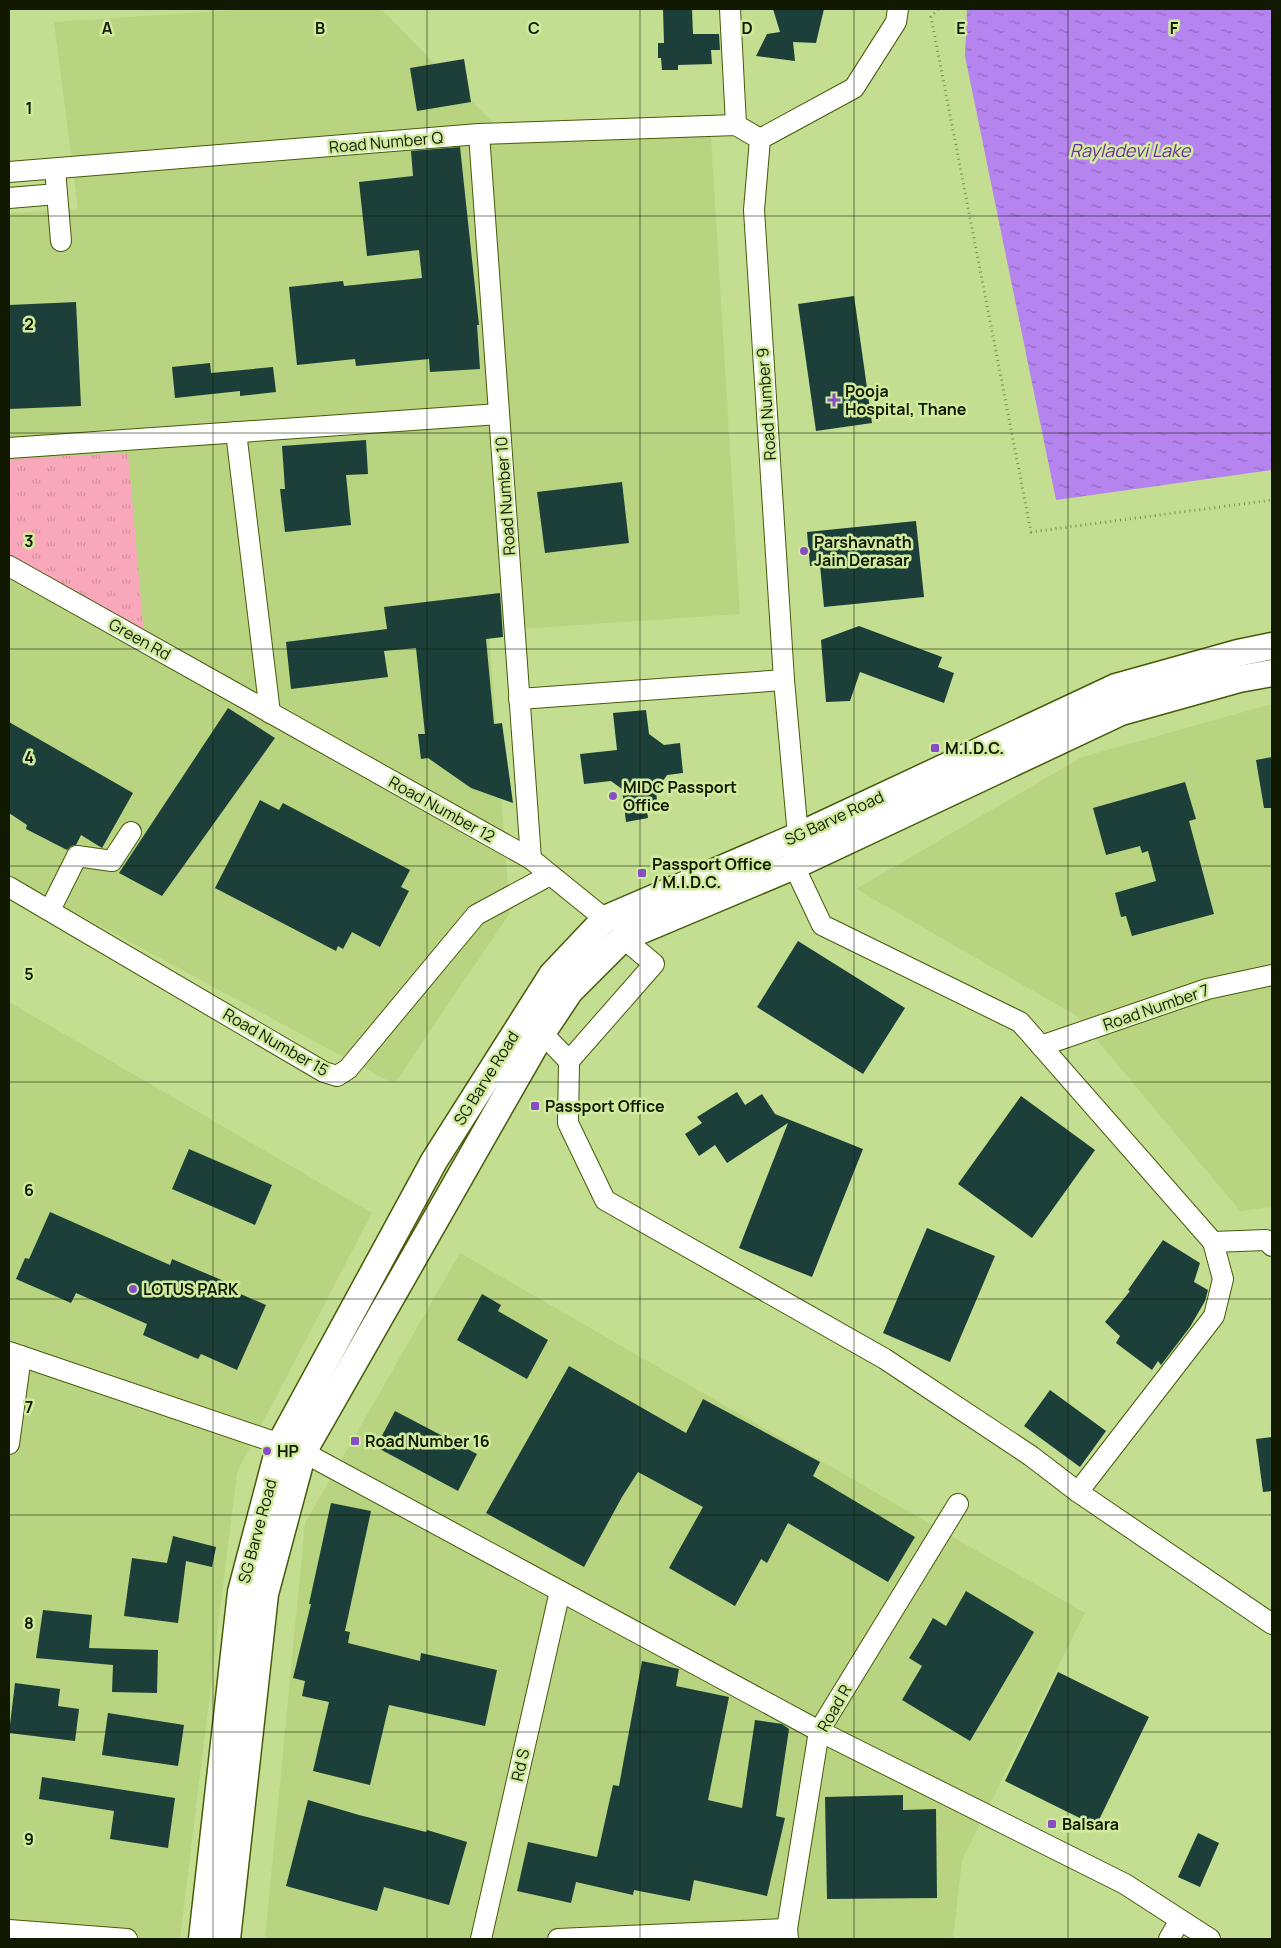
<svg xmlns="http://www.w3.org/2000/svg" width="1281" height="1948" viewBox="0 0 1281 1948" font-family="Manrope,sans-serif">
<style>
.built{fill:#b8d480}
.park{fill:url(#park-tufts)}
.water{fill:url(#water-ripples)}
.building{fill:#1c3f3a}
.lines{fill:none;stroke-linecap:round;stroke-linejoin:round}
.minor-casing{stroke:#465b08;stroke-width:22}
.major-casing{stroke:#465b08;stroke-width:29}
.path{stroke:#7c9057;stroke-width:3;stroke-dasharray:1 4;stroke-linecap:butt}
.minor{stroke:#fff;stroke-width:20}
.major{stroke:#fff;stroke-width:26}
.grid{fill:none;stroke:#111900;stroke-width:1;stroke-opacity:0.55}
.poi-dot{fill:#884dc4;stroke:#d0eb9e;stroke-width:2}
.labels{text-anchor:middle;stroke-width:5;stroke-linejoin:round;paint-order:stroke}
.street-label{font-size:16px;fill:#111900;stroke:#d0eb9e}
.poi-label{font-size:16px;font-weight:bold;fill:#111900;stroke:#d0eb9e;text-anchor:start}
.water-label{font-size:18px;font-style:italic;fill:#6e2ca8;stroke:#d0eb9e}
.grid-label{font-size:16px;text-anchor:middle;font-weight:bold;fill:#111900;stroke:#d0eb9e;stroke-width:5;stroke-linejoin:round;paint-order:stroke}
</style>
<defs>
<pattern id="park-tufts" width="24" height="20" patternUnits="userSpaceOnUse" patternTransform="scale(1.25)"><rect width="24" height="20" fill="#f9a8bb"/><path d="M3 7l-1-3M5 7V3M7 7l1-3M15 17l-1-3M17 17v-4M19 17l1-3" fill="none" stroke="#d4909f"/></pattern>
<pattern id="water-ripples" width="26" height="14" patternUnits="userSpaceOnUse" patternTransform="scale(1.25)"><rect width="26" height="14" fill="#b684ef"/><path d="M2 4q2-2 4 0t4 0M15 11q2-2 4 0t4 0" fill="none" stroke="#936bbf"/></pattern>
</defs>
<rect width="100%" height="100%" fill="#c3de91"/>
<g class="built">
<path d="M250,9H381L501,131L711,136L740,614L489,631L510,913L394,1084L9,877V213L78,209L54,22Z"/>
<path d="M1272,704V1207L1240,1211L1077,1016L856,889L1082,757Z"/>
<path d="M9,1002L372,1213L237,1472L180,1939H9Z"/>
<path d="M460,1253L1085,1613L962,1860L953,1939H265L305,1523Z"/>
</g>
<path class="park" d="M128,453L143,624L142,635L9,559V459Z"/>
<path class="water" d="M967,9H1272V470L1056,500L965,56Z"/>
<g class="building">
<path d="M663,9H692L693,34H719L720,50H711L712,64L678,65V70H662L661,58H658V43H664Z"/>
<path d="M773,9H824L816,43L793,42L795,61L756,56L767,34L780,32Z"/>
<path d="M464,59L471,102L417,111L410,68Z"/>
<path d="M460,147L479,325H477L480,369L430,372L429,359L356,366L355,359L297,365L289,287L343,281L344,286L422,278L419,250L367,256L359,182L413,176L411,151Z"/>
<path d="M854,296L872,423L816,431L798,304Z"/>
<path d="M76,302L81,406L9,409V305Z"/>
<path d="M210,363L211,373L273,367L276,392L240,396V391L175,398L172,367Z"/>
<path d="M366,440L368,474L346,475L351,525L285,532L280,489H285L282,446Z"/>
<path d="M622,482L629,543L545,553L537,492Z"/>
<path d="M916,521L924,597L824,607L820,565L810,566L807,532Z"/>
<path d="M500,593L503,637L486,639L494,724L502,723L513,803L471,788L428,758L421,759L418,734H425L416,648L384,651L388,677L291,689L286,642L387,629L384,607Z"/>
<path d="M859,626L942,657L938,667L954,673L944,703L860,672L850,701L826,702L821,640Z"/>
<path d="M228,708L275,738L162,896L119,873Z"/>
<path d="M646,710L649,734L664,745L680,743L683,773L667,775L656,791L658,810L647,811L648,818L626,822L622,789L611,781L584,784L580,754L617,750L613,713Z"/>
<path d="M9,722L133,793L102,848L81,835L76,845L71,846L67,850L26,829L27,825L9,813Z"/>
<path d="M1272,757V808H1264L1256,760Z"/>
<path d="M1185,782L1196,819L1189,821L1214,914L1132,936L1126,916L1121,917L1115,893L1156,881L1148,851L1142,853L1140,846L1106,855L1093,808Z"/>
<path d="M260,800L279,810L283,803L410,870L401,887L409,891L380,947L352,932L343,949L338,946L336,951L215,888Z"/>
<path d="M798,941L905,1008L863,1074L757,1007Z"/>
<path d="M737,1092L745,1105L762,1094L775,1114L863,1149L812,1277L739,1248L788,1123L727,1163L715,1145L699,1156L685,1134L702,1123L697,1117Z"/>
<path d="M1021,1096L1095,1150L1032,1238L958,1184Z"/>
<path d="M189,1149L272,1185L255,1225L172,1189Z"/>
<path d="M50,1212L170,1265L172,1259L231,1284L229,1289L266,1305L237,1370L201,1354L198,1359L143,1335L147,1324L76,1293L71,1303L16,1279L25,1258L29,1259Z"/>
<path d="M927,1228L995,1256L950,1362L883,1333Z"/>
<path d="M1163,1240L1200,1263L1194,1282L1208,1290L1205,1301L1190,1327L1161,1365L1158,1361L1152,1370L1116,1343L1120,1336L1105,1322L1130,1291L1128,1290Z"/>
<path d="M482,1294L501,1305L498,1311L548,1340L527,1379L457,1340Z"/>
<path d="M569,1366L686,1433L703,1399L820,1462L813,1476L915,1537L888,1582L788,1523L767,1563L761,1559L735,1606L669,1568L703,1507L638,1472L622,1497L584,1567L486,1513Z"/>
<path d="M1050,1390L1106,1431L1080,1467L1024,1426Z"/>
<path d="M395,1411L477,1454L458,1491L376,1447Z"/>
<path d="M1272,1437V1491L1263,1492L1256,1439Z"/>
<path d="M331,1503L371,1511L345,1631L350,1632L348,1643L420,1661L421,1653L497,1670L485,1726L389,1705L370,1785L313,1771L329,1702L302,1696L305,1681L293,1678L311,1604H309Z"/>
<path d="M173,1536L216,1547L212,1567L186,1561L178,1623L124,1616L132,1558L167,1563Z"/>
<path d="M966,1591L1034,1632L970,1741L902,1700L922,1666L909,1658L921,1639L933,1618L946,1626Z"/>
<path d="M43,1610L92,1615L89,1648L158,1650L157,1693L112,1692L113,1665L36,1658Z"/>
<path d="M642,1661L679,1669L676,1686L729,1697L708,1800L742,1808L755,1720L782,1724L789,1729L776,1816L785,1818L767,1896L694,1880L690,1901L634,1890L633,1895L576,1882L571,1903L517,1891L528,1842L597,1857L613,1785L619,1786Z"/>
<path d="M1058,1672L1149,1717L1096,1826L1005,1781Z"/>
<path d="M15,1683L60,1689L58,1706L79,1709L75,1741L9,1733Z"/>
<path d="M108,1713L184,1725L178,1766L102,1755Z"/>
<path d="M42,1777L175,1798L168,1848L110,1839L114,1811L39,1799Z"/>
<path d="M903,1795V1810L936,1809L937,1898L827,1899L825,1797Z"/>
<path d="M308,1800L359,1815L426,1832L427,1830L467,1842L449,1905L384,1887L377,1911L286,1886Z"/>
<path d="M1198,1833L1219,1843L1200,1887L1178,1877Z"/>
</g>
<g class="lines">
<defs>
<g id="minor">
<path d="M730,9L736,125"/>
<path d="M898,9L896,22L854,88L760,139L754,210L784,680L798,836L794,866L822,925L1020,1022L1213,1242L1223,1279L1214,1316L1078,1492"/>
<path d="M479,134L531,859"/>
<path d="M55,169L61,241"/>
<path d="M9,172L479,134L736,125L760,139"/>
<path d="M9,198L57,194"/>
<path d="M236,432L270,713"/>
<path d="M9,448L499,414"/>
<path d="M9,566L531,859L605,919"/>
<path d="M519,699L784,680"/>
<path d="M9,887L324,1072L337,1076L348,1069L476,915L550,875"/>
<path d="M50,910L77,856L112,861L131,832"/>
<path d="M623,938L654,964L569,1061L568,1123L605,1200L885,1359L1031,1456L1078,1492L1272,1624"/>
<path d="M542,1033L569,1061"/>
<path d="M1041,1046L1207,989L1272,975"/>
<path d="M1213,1242L1266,1240L1272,1246"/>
<path d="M9,1352L280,1444"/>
<path d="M9,1444L21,1356"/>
<path d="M303,1452L819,1731L1125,1884L1210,1939"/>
<path d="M9,1930L127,1939"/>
<path d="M481,1939L560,1591"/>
<path d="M558,1939L787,1929"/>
<path d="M788,1939L787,1929L819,1731L958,1504"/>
<path d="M1169,1939L1180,1920"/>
</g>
<g id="major">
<path d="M202,1939L241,1592L280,1444L434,1161L552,975L605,919L798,836L1116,687L1238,653L1272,646"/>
<path d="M227,1939L265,1594L303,1452L542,1033L570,991L623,938L794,866L1121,712L1239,679L1272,673"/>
</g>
</defs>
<use href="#minor" class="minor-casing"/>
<use href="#major" class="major-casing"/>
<path class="path" d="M938,9L931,17L1031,532L1272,500"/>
<use href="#minor" class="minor"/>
<use href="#major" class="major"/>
</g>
<path class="grid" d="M213,9V1939M427,9V1939M640,9V1939M854,9V1939M1068,9V1939M9,216H1272M9,433H1272M9,649H1272M9,866H1272M9,1082H1272M9,1299H1272M9,1515H1272M9,1732H1272"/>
<g class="poi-dot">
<path d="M831.5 392.5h5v5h5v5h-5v5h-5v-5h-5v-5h5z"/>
<circle cx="804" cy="551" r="5"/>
<rect x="930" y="743" width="10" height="10" rx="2.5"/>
<circle cx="613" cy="796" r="5"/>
<rect x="637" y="868" width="10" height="10" rx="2.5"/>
<rect x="530" y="1101" width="10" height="10" rx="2.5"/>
<circle cx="133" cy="1289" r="5"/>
<rect x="350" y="1436" width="10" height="10" rx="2.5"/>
<circle cx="267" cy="1451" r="5"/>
<rect x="1047" y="1819" width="10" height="10" rx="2.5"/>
</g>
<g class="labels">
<g class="street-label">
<text transform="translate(386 142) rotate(-5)" y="6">Road Number Q</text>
<text transform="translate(766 404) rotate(-94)" y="6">Road Number 9</text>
<text transform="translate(505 496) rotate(-94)" y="6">Road Number 10</text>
<text transform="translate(140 639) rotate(29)" y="6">Green Rd</text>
<text transform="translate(442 809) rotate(29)" y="6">Road Number 12</text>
<text transform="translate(834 818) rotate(-25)" y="6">SG Barve Road</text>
<text transform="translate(1156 1007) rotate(-19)" y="6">Road Number 7</text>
<text transform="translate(276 1042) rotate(30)" y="6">Road Number 15</text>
<text transform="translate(486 1078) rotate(-58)" y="6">SG Barve Road</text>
<text transform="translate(257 1531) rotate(-75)" y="6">SG Barve Road</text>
<text transform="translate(834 1708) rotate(-60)" y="6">Road R</text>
<text transform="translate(520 1765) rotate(-77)" y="6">Rd S</text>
</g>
<g class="poi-label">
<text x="845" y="397">Pooja<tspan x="845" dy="18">Hospital, Thane</tspan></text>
<text x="814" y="548">Parshavnath<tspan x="814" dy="18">Jain Derasar</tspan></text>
<text x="945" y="754">M.I.D.C.</text>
<text x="623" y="793">MIDC Passport<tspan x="623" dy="18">Office</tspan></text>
<text x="652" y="870">Passport Office<tspan x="652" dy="18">/ M.I.D.C.</tspan></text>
<text x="545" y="1112">Passport Office</text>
<text x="143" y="1295">LOTUS PARK</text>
<text x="365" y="1447">Road Number 16</text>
<text x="277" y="1457">HP</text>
<text x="1062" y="1830">Balsara</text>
</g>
<g class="water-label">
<text x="1130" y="157">Rayladevi Lake</text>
</g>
</g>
<g class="grid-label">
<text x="107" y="34">A</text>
<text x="320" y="34">B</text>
<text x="534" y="34">C</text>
<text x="747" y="34">D</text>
<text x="961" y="34">E</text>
<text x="1174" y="34">F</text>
<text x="29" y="114">1</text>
<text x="29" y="330">2</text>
<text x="29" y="547">3</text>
<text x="29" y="763">4</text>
<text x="29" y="980">5</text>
<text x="29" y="1196">6</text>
<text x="29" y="1413">7</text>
<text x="29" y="1629">8</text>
<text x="29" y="1845">9</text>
</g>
<rect width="1281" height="1948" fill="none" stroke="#111900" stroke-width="20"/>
</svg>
